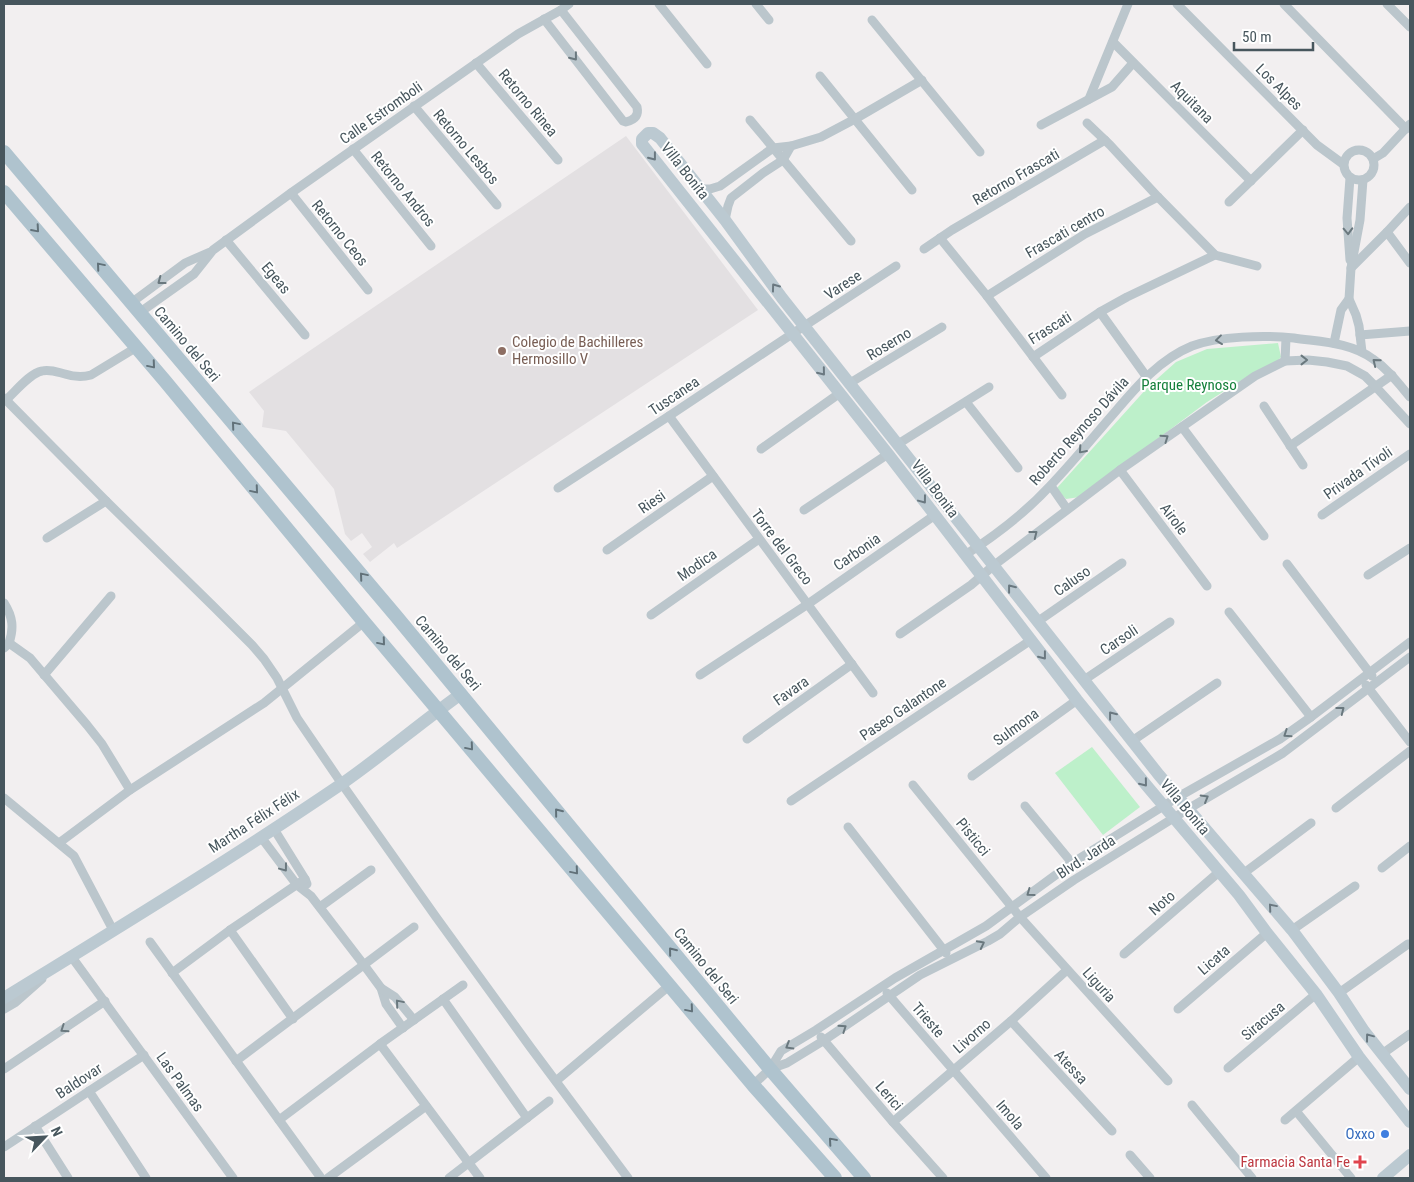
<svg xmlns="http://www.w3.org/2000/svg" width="1414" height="1182" viewBox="0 0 1414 1182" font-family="'Roboto Condensed',sans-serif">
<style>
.education{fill:#e3e0e2}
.green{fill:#bdf0ca}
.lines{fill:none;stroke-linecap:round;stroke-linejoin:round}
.street{stroke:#bbc6cc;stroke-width:9}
.secondary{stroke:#bbc9d1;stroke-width:12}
.primary{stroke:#afc3ce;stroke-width:14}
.oneway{stroke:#6a787e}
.oneway2{stroke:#6a7880}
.oneway3{stroke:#617179}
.education-dot{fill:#8d6e63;stroke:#fff;stroke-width:2}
.shop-dot{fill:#3f7fe0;stroke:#fff;stroke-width:2}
.health-dot{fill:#e0444e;stroke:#fff;stroke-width:2}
.labels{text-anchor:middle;stroke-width:4;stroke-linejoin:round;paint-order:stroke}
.street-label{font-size:15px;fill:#47565d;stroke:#fff}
.education-label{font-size:15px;fill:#785e54;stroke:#fff;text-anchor:start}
.park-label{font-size:15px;fill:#16803c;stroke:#fff}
.shop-label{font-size:15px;fill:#366cbe;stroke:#fff;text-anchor:end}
.health-label{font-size:15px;fill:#be3a42;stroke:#fff;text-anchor:end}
</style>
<rect width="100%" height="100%" fill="#f2eff0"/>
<path class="education" d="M626,136L758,310L397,548L394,543L370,562L363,554L372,547L362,533L351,541L345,534L334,489L286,431L262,427L264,411L249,392Z"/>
<g class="green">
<path d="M1278,343L1281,357L1275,364L1256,371L1207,402L1080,497L1066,499L1056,489L1148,387L1176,362L1207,349Z"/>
<path d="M1092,747L1140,807L1103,835L1055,773Z"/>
</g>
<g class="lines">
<g class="street">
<path d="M659,4L707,64"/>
<path d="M756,4L769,20"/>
<path d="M1177,4L1317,145L1343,164"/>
<path d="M1284,4L1406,129"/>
<path d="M1387,4L1410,27"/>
<path d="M544,19L623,121L626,122C634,120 639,116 637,107L561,10"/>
<path d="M872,20L980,152"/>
<path d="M1113,42L1251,181"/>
<path d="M476,63L558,160"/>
<path d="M820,76L912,190"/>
<path d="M1089,99L1128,4"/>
<path d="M414,106L497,205"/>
<path d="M750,120L851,241"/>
<path d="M1087,123L1110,145L1158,197L1215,255L1257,266"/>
<path d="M1041,125L1112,87L1133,63"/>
<path d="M791,146L821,137L855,119L922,80"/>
<path d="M353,149L431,246"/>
<circle cx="1359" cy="165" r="15"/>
<path d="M1373,159L1383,153L1410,124"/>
<path d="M1350,178L1347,218L1350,260"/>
<path d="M700,189H710L720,186L773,148L791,146L783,160L763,173L731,198L728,206L725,220"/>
<path d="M291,193L368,290"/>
<path d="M1229,202L1303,130"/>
<path d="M1387,232L1410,263"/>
<path d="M940,238L987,296L1062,395"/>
<path d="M226,240L305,335"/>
<path d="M924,249L952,230L1105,140"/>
<path d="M1351,268L1387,232L1410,207"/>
<path d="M987,296L1085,234L1158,197"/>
<path d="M131,303L185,263L210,252"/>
<path d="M1100,312L1146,376"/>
<path d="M139,313L194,274L213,250L291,193L518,34L561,10L569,4"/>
<path d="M1360,335L1410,331"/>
<path d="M1334,343L1341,310L1349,299"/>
<path d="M1362,352L1359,326L1356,315L1349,299L1351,268L1360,220L1363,180"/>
<path d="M1033,357L1100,312L1127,297L1215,255"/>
<path d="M1285,361L1286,338"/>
<path d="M850,383L942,327"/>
<path d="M4,398L106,501L214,607L252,645L264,659L277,678L297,718L342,784L436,917L531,1048L628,1178"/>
<path d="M6,400C15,392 30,373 42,371C50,369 57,372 65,374C74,377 81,378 91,375L137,347"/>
<path d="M966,402L1018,468"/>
<path d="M1264,406L1303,465"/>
<path d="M669,416L873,693"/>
<path d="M1182,427L1264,536"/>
<path d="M898,444L989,387"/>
<path d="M1290,446L1392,375"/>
<path d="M761,449L840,393"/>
<path d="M1120,470L1207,586"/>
<path d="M1051,486L1067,509"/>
<path d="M558,488L669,416L792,334L896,266"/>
<path d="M804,510L888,454"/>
<path d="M1322,515L1410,454"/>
<path d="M47,538L106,501"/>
<path d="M607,550L713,476"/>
<path d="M965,555C996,535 1026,512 1050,486C1073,462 1094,436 1115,412C1137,386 1160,359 1192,346C1219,336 1265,335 1294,338C1321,342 1350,342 1373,359C1388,369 1399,384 1410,397"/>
<path d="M1287,564L1372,676"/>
<path d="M1368,575L1410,548"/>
<path d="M4,603C13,617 14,628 9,643"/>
<path d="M1229,612L1311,717"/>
<path d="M651,615L759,539"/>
<path d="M1037,622L1122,563"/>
<path d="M900,634L971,585L993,566L1120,470L1255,376L1285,361L1308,360L1327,362L1347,366L1365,376L1375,386L1410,424"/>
<path d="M4,648L9,643L30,658L87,725L102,744L130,790"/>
<path d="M44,675L111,596"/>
<path d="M700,675L808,604L935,515"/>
<path d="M1084,680L1170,622"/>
<path d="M1366,685L1410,742"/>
<path d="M747,739L852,664"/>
<path d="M1132,741L1217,683"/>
<path d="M972,776L1077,700"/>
<path d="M913,785L1020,917L1168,1081"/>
<path d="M4,798L74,856L113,930"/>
<path d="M791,801L1031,640"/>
<path d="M1025,806L1072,863"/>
<path d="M1336,808L1410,751"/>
<path d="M848,827L946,953"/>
<path d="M274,829L305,879L307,884"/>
<path d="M261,837L297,885L311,896L364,965L381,988L386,1004L403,1028"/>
<path d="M59,843L130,790L264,703L364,622"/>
<path d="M1382,868L1410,846"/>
<path d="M1244,873L1311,823"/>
<path d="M320,907L371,870"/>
<path d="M230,930L293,1019"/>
<path d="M1292,930L1355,886"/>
<path d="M150,942L321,1178"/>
<path d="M1124,954L1219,872"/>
<path d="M71,956L233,1178"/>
<path d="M172,973L230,930L305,879"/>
<path d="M381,988L395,997L414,1020"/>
<path d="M887,993L1046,1178"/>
<path d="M1339,993L1408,944"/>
<path d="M443,999L527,1118"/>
<path d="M4,1009L16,1002L42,979"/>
<path d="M1178,1009L1267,933"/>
<path d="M1011,1021L1112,1131"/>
<path d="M821,1037L893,1122L943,1178"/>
<path d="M380,1044L480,1178"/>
<path d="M1382,1054L1410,1034"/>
<path d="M236,1061L414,927"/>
<path d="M1228,1068L1316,994"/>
<path d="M4,1069L105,1001"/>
<path d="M770,1069L787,1063L823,1041L920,975L988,941L1000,934L1020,917L1074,880L1188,809L1283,753L1410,657"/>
<path d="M556,1081L670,985"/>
<path d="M753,1085L770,1069L781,1051L816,1030L895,978L986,926L1072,863L1178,797L1280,739L1311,717L1410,642"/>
<path d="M89,1091L146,1178"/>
<path d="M1192,1105L1252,1178"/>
<path d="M1296,1111L1351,1178"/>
<path d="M279,1120L380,1044L463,985"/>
<path d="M1285,1120L1359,1057"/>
<path d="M893,1122L1011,1021L1067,970"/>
<path d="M35,1126L68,1178"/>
<path d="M4,1147L144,1055"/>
<path d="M1130,1155L1150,1178"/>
<path d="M328,1178L426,1106"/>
<path d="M449,1178L549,1101"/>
</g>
<g class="secondary">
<path d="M4,998C116,929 231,859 340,785C382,756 420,723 461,694"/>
<path d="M1410,1089L1364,1031L1339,993L1292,930L1159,775L782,298L725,220L660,138L653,133H648L642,139V144L888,454L1077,700L1147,786L1239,895L1267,933L1316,994L1359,1057L1410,1122"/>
<path d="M1383,1178L1410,1155"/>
</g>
<g class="primary">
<path d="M4,152L396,616L770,1069L864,1178"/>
<path d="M4,192L165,381L364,622L753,1085L835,1178"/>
</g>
</g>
<defs><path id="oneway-chevron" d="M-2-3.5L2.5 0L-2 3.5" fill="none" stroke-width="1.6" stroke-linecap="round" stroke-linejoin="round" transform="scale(1.25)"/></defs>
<g class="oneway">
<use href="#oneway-chevron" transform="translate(574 57) rotate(52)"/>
<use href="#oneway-chevron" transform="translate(1348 231) rotate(88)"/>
<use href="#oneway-chevron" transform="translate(161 281) rotate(143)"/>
<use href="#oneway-chevron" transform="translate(1219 340) rotate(173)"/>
<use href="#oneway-chevron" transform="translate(1304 360)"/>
<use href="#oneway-chevron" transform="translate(1376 362) rotate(-141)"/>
<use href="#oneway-chevron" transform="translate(1165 438) rotate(-35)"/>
<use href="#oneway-chevron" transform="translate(1082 450) rotate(131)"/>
<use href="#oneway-chevron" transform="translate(1034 534) rotate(-38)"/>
<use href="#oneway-chevron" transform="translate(1341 710) rotate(-38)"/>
<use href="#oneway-chevron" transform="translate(1287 734) rotate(146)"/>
<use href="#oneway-chevron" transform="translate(1205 798) rotate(-30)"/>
<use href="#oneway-chevron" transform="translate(284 868) rotate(53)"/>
<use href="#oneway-chevron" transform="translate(1030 893) rotate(144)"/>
<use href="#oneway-chevron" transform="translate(981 944) rotate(-27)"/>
<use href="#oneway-chevron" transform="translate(399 1003) rotate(-130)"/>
<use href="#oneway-chevron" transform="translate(843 1028) rotate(-34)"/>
<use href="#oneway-chevron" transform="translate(64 1029) rotate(146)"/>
<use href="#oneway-chevron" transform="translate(789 1046) rotate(149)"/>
</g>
<g class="oneway2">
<use href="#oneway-chevron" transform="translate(653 157) rotate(52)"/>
<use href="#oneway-chevron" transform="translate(775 287) rotate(-126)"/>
<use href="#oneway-chevron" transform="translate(822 372) rotate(51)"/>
<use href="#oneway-chevron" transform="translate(923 500) rotate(53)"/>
<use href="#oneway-chevron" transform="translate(1011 588) rotate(-128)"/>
<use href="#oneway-chevron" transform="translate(1043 656) rotate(52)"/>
<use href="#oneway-chevron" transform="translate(1112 715) rotate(-128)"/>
<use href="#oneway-chevron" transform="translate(1144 783) rotate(51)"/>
<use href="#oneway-chevron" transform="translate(1272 907) rotate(-130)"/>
<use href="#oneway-chevron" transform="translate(1369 1037) rotate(-127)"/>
</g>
<g class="oneway3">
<use href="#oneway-chevron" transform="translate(36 229) rotate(49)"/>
<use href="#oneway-chevron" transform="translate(100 266) rotate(-130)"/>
<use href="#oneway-chevron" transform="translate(152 365) rotate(50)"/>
<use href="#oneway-chevron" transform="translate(235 425) rotate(-130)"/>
<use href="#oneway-chevron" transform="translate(255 490) rotate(50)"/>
<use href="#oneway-chevron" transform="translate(363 576) rotate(-130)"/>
<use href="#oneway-chevron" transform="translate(382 642) rotate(50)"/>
<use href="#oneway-chevron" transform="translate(470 747) rotate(50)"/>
<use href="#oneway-chevron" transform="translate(558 812) rotate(-129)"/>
<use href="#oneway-chevron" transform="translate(575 871) rotate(50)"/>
<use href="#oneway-chevron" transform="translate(672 951) rotate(-129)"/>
<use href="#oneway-chevron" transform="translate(690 1009) rotate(50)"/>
<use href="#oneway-chevron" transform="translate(832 1141) rotate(-131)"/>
</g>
<circle class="education-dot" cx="502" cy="351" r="5"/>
<circle class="shop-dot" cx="1385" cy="1134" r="5"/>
<path class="health-dot" d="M1357.5 1154.5h5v5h5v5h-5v5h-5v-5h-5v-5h5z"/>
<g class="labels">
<g class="street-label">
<text transform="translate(1279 87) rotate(45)" y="5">Los Alpes</text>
<text transform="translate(1192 102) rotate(45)" y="5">Aquitana</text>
<text transform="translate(528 103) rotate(50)" y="5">Retorno Rinea</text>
<text transform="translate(381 113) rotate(-35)" y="5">Calle Estromboli</text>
<text transform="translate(466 147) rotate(50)" y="5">Retorno Lesbos</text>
<text transform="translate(685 171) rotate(52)" y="5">Villa Bonita</text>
<text transform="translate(1016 177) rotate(-30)" y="5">Retorno Frascati</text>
<text transform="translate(403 189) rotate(51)" y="5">Retorno Andros</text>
<text transform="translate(1065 232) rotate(-30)" y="5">Frascati centro</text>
<text transform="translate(340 233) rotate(51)" y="5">Retorno Ceos</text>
<text transform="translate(276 278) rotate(50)" y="5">Egeas</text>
<text transform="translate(843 285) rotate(-33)" y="5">Varese</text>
<text transform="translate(1050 328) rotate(-32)" y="5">Frascati</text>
<text transform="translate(187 344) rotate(50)" y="5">Camino del Seri</text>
<text transform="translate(889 344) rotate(-31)" y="5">Roserno</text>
<text transform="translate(674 396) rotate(-34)" y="5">Tuscanea</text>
<text transform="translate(1079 431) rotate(-48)" y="5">Roberto Reynoso Dávila</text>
<text transform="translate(1358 473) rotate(-35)" y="5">Privada Tívoli</text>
<text transform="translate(935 489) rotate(53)" y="5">Villa Bonita</text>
<text transform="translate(652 502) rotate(-35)" y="5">Riesi</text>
<text transform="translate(1174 519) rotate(53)" y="5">Airole</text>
<text transform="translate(782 547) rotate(53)" y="5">Torre del Greco</text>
<text transform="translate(857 552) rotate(-35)" y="5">Carbonia</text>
<text transform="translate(697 565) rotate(-35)" y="5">Modica</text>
<text transform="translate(1072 581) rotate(-35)" y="5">Caluso</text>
<text transform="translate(1119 640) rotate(-34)" y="5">Carsoli</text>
<text transform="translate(448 653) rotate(50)" y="5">Camino del Seri</text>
<text transform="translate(791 691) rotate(-35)" y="5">Favara</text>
<text transform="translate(903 709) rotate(-34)" y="5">Paseo Galantone</text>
<text transform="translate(1016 727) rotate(-36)" y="5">Sulmona</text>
<text transform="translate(1185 807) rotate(50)" y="5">Villa Bonita</text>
<text transform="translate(254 821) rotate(-33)" y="5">Martha Félix Félix</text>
<text transform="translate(973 837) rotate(51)" y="5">Pisticci</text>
<text transform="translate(1086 857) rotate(-33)" y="5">Blvd. Jarda</text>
<text transform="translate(1162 903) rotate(-41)" y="5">Noto</text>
<text transform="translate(1214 960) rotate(-41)" y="5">Licata</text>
<text transform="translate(706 966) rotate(51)" y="5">Camino del Seri</text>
<text transform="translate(1099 985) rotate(48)" y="5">Liguria</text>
<text transform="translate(928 1020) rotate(49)" y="5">Trieste</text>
<text transform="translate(1263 1021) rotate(-40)" y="5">Siracusa</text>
<text transform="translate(972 1036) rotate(-41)" y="5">Livorno</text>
<text transform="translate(1071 1067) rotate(47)" y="5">Atessa</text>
<text transform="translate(79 1081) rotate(-33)" y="5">Baldovar</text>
<text transform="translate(180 1082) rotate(54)" y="5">Las Palmas</text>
<text transform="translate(889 1096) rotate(49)" y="5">Lerici</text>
<text transform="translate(1010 1115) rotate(49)" y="5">Imola</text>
</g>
<g class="education-label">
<text x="512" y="347">Colegio de Bachilleres<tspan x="512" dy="17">Hermosillo V</tspan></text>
</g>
<g class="park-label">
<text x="1189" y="390">Parque Reynoso</text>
</g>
<g class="shop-label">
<text x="1375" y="1139">Oxxo</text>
</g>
<g class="health-label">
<text x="1350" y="1167">Farmacia Santa Fe</text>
</g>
</g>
<rect width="1414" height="1182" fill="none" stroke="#47565d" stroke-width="10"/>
<g transform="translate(45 1137) rotate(65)" stroke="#ffffff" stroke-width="4" paint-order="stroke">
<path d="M0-4L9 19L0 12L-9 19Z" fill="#47565d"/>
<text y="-8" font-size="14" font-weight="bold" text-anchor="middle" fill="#47565d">N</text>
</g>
<path d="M1234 42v8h79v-8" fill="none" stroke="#47565d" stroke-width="2.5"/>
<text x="1242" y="42" font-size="15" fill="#47565d" stroke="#ffffff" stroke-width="4" paint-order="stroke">50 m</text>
</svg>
